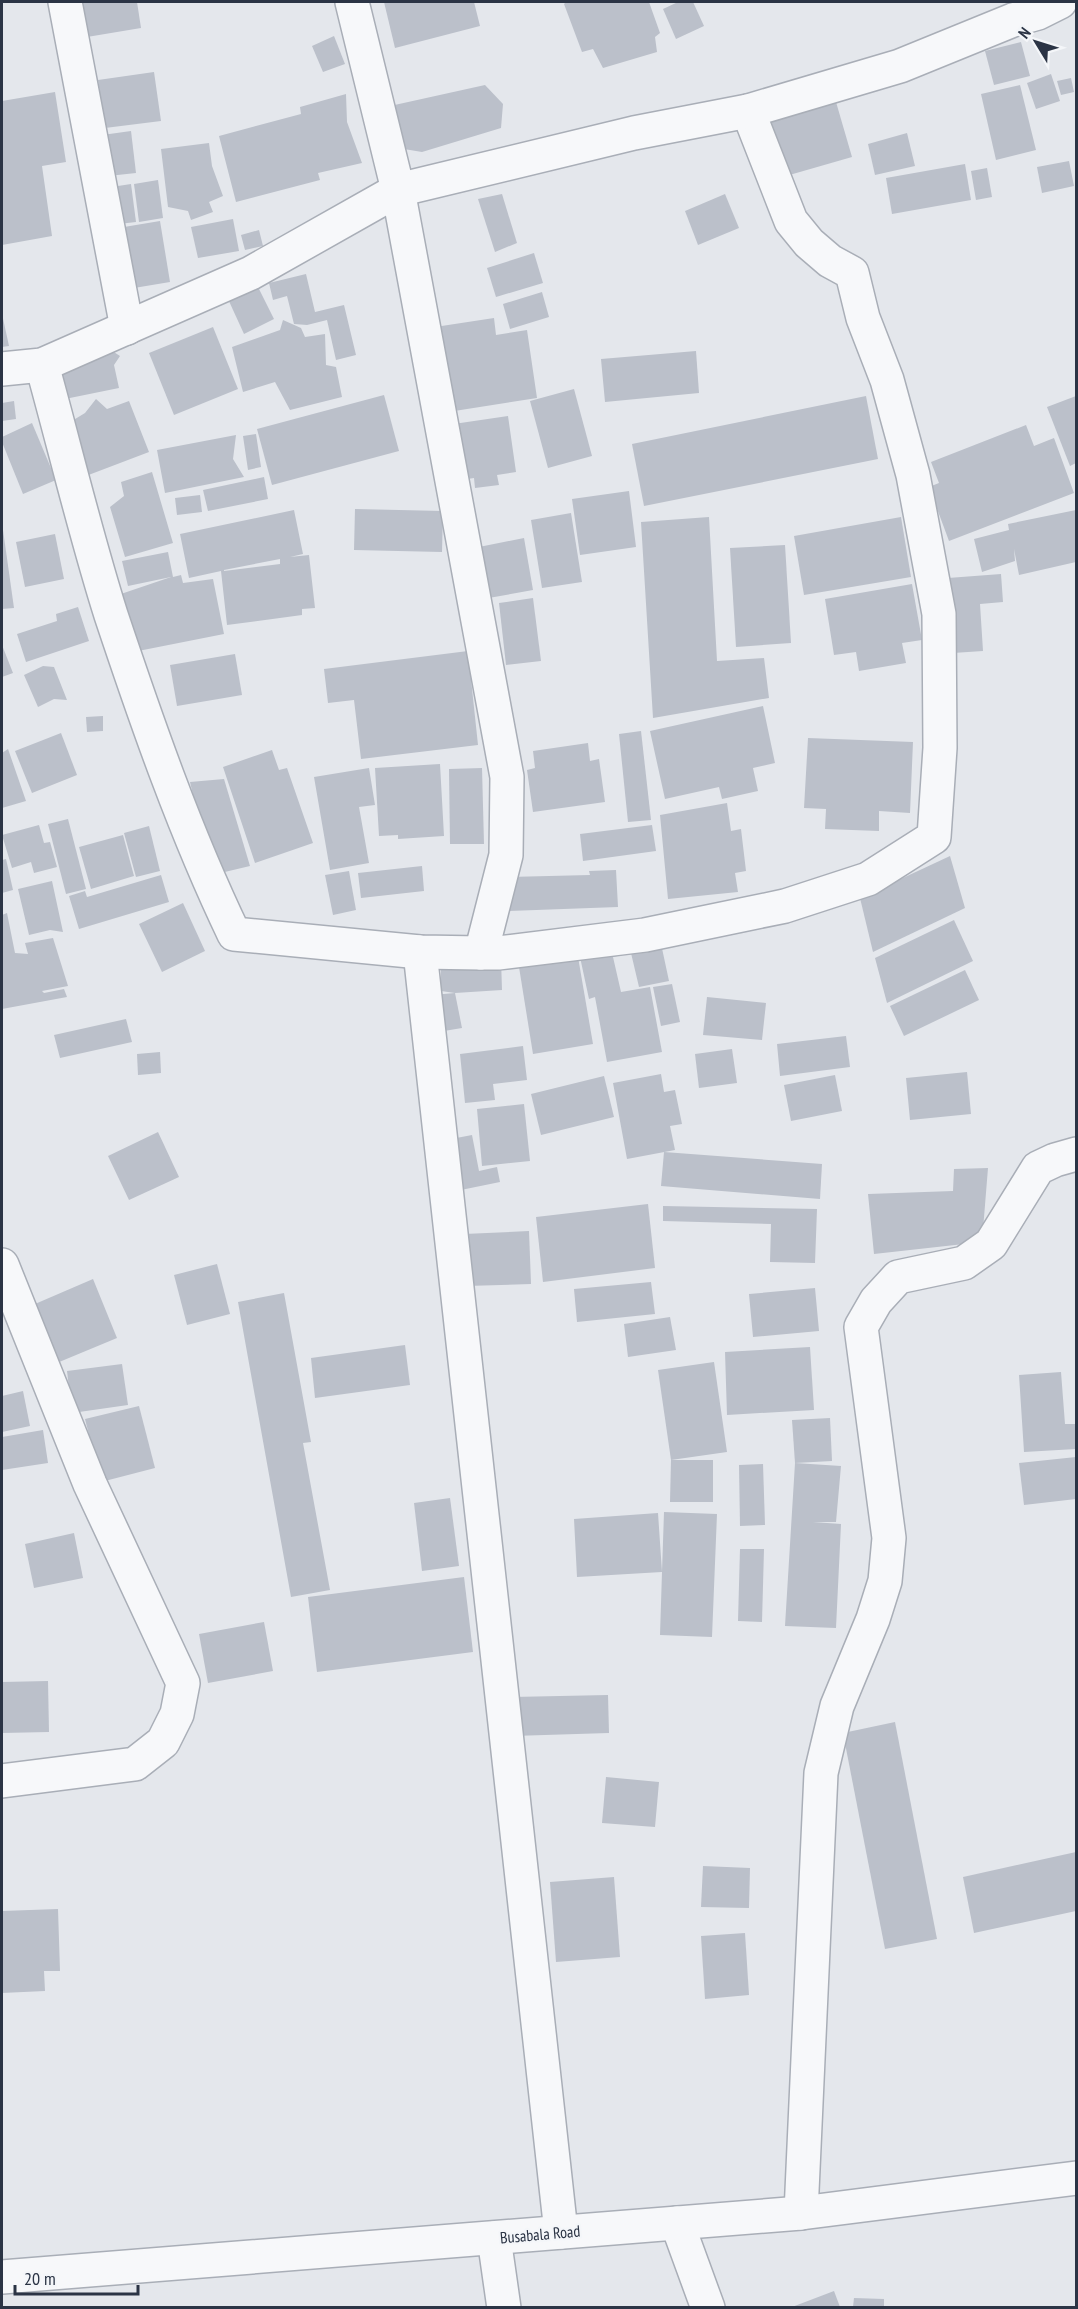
<svg xmlns="http://www.w3.org/2000/svg" width="1078" height="2309" viewBox="0 0 1078 2309" font-family="'PT Sans Narrow',sans-serif">
	<rect width="100%" height="100%" fill="#e4e7ec"/>
	<g fill="#bbc0ca" fill-rule="evenodd">
		<path d="M75,2h62l4,26 -60,10z"/>
		<path d="M384,2h90l6,24 -85,22z"/>
		<path d="M566,2h83l11,31 -5,4 2,15 -54,16 -10,-19 -11,3 -18,-48z"/>
		<path d="M678,2h15l11,24 -28,13 -13,-30z"/>
		<path d="M334,36l11,28 -22,8 -11,-26z"/>
		<path d="M1021,42l9,34 -36,9 -9,-34z"/>
		<path d="M154,72l7,49 -56,7 -7,-48z"/>
		<path d="M1051,74l9,27 -24,8 -9,-26z"/>
		<path d="M1071,78l3,14 -13,3 -4,-14z"/>
		<path d="M485,85l18,19 -2,24 -79,24 -24,-4 -8,-42z"/>
		<path d="M1020,85l16,65 -40,10 -15,-66z"/>
		<path d="M55,92l11,70 -24,4 10,70 -50,9v-144z"/>
		<path d="M346,94l1,28 15,41 -44,10 2,7 -84,22 -17,-66 82,-22 -1,-7z"/>
		<path d="M836,102l16,55 -73,21 -15,-55z"/>
		<path d="M131,131l5,42 -37,4 -4,-41z"/>
		<path d="M907,133l8,33 -40,9 -7,-31z"/>
		<path d="M209,143l3,23 11,30 -14,6 4,10 -22,8 -3,-9 -20,-4 -7,-58z"/>
		<path d="M1069,161l5,25 -32,7 -5,-26z"/>
		<path d="M965,164l6,36 -79,14 -6,-36z"/>
		<path d="M987,168l5,29 -16,3 -5,-29z"/>
		<path d="M158,180l5,38 -24,4 -5,-38z"/>
		<path d="M131,184l5,38 -26,3 -5,-37z"/>
		<path d="M502,194l15,49 -22,9 -17,-53z"/>
		<path d="M725,194l14,34 -41,17 -13,-34z"/>
		<path d="M233,219l6,32 -41,7 -7,-31z"/>
		<path d="M160,221l10,61 -48,8 -10,-61z"/>
		<path d="M259,230l4,16 -18,4 -4,-15z"/>
		<path d="M534,253l9,30 -47,14 -9,-29z"/>
		<path d="M306,274l9,38 29,-7 12,50 -20,5 -9,-40 -20,5 -13,-1 -7,-28 -14,4 -4,-17z"/>
		<path d="M257,285l17,34 -30,15 -16,-35z"/>
		<path d="M542,292l7,25 -39,12 -7,-25z"/>
		<path d="M2,314l7,32 -7,1z"/>
		<path d="M494,318l2,17 31,-5 10,68 -89,14 -13,-85z"/>
		<path d="M283,320l18,8 4,9 20,-3 1,31 10,2 6,30 -52,13 -15,-28 -32,10 -11,-45 48,-17z"/>
		<path d="M213,327l25,62 -64,26 -25,-62z"/>
		<path d="M106,347l14,9 -6,9 5,23 -59,12 -6,-27z"/>
		<path d="M696,351l3,42 -94,9 -4,-43z"/>
		<path d="M574,389l18,67 -44,12 -18,-67z"/>
		<path d="M384,395l15,56 -127,34 -15,-56z"/>
		<path d="M866,396l12,63 -234,47 -12,-62z"/>
		<path d="M1076,396v67l-6,3 -23,-59z"/>
		<path d="M96,399l11,10 22,-8 20,51 -71,27 -16,-52 23,-14z"/>
		<path d="M14,401l2,18 -14,2v-18z"/>
		<path d="M508,416l8,56 -19,3 2,10 -24,3 -1,-10 -26,4 -8,-56z"/>
		<path d="M32,423l24,57 -33,14 -21,-52v-5z"/>
		<path d="M1026,425l8,21 20,-8 20,55 -125,48 -20,-54 10,-4 -8,-21z"/>
		<path d="M256,434l5,33 -13,3 -5,-34z"/>
		<path d="M236,435l-3,24 11,18 -79,16 -8,-43z"/>
		<path d="M152,472l21,71 -48,14 -15,-50 14,-11 -3,-14z"/>
		<path d="M264,477l4,22 -60,12 -5,-21z"/>
		<path d="M629,491l7,56 -56,8 -8,-56z"/>
		<path d="M200,495l2,17 -25,3 -2,-17z"/>
		<path d="M355,509l88,2 -1,41 -88,-2z"/>
		<path d="M294,510l9,44 -13,3 19,-2 6,53 -13,1v6l-75,10 -6,-54 -32,7 -9,-44zM280,559v5l-56,7v-1z"/>
		<path d="M1076,510v52l-57,13 -5,-26 1,12 -33,11 -8,-33 35,-9 -1,-6z"/>
		<path d="M571,513l11,69 -40,6 -11,-68z"/>
		<path d="M709,517l8,144 47,-3 5,40 -116,20 -12,-196z"/>
		<path d="M901,517l10,60 -107,18 -10,-59z"/>
		<path d="M3,530l11,78 -12,1v-78z"/>
		<path d="M55,534l9,45 -39,8 -9,-45z"/>
		<path d="M524,538l9,52 -50,9 -9,-51z"/>
		<path d="M785,545l6,98 -55,4 -6,-99z"/>
		<path d="M168,552l5,25 8,-2 2,8 30,-4 11,55 -96,19 -16,-56 59,-20 -43,9 -6,-25z"/>
		<path d="M1001,574l2,28 -23,2 3,47 -30,2 -5,-75z"/>
		<path d="M912,584l10,56 -20,3 4,20 -47,8 -3,-19 -22,3 -9,-56z"/>
		<path d="M533,598l8,63 -35,4 -7,-62z"/>
		<path d="M78,607l11,34 -63,21 -9,-28 40,-13 -1,-7z"/>
		<path d="M2,645l11,28 -11,4z"/>
		<path d="M468,651l10,94 -117,14 -7,-59 -26,3 -4,-34z"/>
		<path d="M235,654l7,41 -65,11 -7,-41z"/>
		<path d="M43,666l11,1 13,33 -13,-1 -16,8 -14,-32z"/>
		<path d="M763,706l12,57 -22,5 5,23 -36,8 -3,-12 -54,12 -15,-68z"/>
		<path d="M103,716v15l-16,1 -1,-15z"/>
		<path d="M641,731l10,89 -23,2 -9,-88z"/>
		<path d="M61,733l16,42 -45,18 -17,-42z"/>
		<path d="M808,738l105,4 -3,71 -31,-2v20l-54,-2 1,-20 -22,-1z"/>
		<path d="M588,743l2,18 9,-2 6,43 -72,10 -6,-42 8,-2 -2,-17z"/>
		<path d="M8,749l18,52 -24,7v-55z"/>
		<path d="M272,750l7,20 8,-2 26,75 -58,20 -32,-96z"/>
		<path d="M440,764l4,72 -46,3v-4l-19,1 -4,-68z"/>
		<path d="M369,768l6,37 -16,2 10,56 -39,7 -16,-93z"/>
		<path d="M482,768l2,76h-34l-1,-75z"/>
		<path d="M224,779l26,87 -38,9 -22,-93z"/>
		<path d="M727,803l4,28 10,-2 5,42 -11,2 3,19 -70,7 -8,-84z"/>
		<path d="M68,819l18,70 -20,5 -18,-70z"/>
		<path d="M39,825l5,18 6,-1 7,25 -23,6 -3,-11 -19,6 -10,-33z"/>
		<path d="M652,825l4,26 -73,10 -3,-27z"/>
		<path d="M149,826l11,45 -24,6 -12,-44z"/>
		<path d="M123,835l11,41 -43,13 -12,-42z"/>
		<path d="M950,856l15,52 -92,44 -13,-54z"/>
		<path d="M6,859l7,31 -11,3v-33z"/>
		<path d="M422,866l2,25 -63,7 -3,-25z"/>
		<path d="M616,870l2,37 -109,4 -1,-34 82,-2 -1,-4z"/>
		<path d="M349,871l7,39 -23,5 -8,-40z"/>
		<path d="M161,875l8,27 -90,27 -10,-33 16,-5 2,6z"/>
		<path d="M52,881l11,51 -13,-2 -21,5 -11,-46z"/>
		<path d="M183,903l22,48 -43,21 -23,-48z"/>
		<path d="M7,913l8,40 13,1 -3,-11 28,-5 15,48 -26,5 2,2 20,-4 3,8 -65,12v-94z"/>
		<path d="M954,920l19,41 -86,42 -12,-45z"/>
		<path d="M660,939l9,42 -30,6 -8,-34 -18,4 8,35 29,-5 12,65 -55,10 -12,-65 -6,2 -9,-42z"/>
		<path d="M578,957l15,87 -60,10 -14,-87z"/>
		<path d="M501,959l1,31 -47,3 -14,-2v-31z"/>
		<path d="M965,970l14,30 -75,36 -14,-30z"/>
		<path d="M672,984l8,38 -19,4 -8,-39z"/>
		<path d="M455,993l7,35 -24,4 -6,-37z"/>
		<path d="M707,997l59,6 -4,37 -59,-5z"/>
		<path d="M126,1019l6,23 -72,16 -6,-23z"/>
		<path d="M846,1036l4,31 -70,9 -3,-32z"/>
		<path d="M523,1046l4,34 -34,4 2,16 -30,3 -5,-49z"/>
		<path d="M732,1049l5,34 -38,5 -4,-34z"/>
		<path d="M160,1052l1,21 -23,2 -1,-21z"/>
		<path d="M967,1072l4,42 -61,6 -4,-42z"/>
		<path d="M661,1074l3,18 11,-2 7,34 -12,2 5,24 -48,9 -14,-76z"/>
		<path d="M835,1075l7,36 -51,10 -7,-36z"/>
		<path d="M604,1076l10,41 -73,18 -10,-41z"/>
		<path d="M524,1104l6,57 -48,5 -5,-57z"/>
		<path d="M158,1132l21,45 -50,23 -21,-44z"/>
		<path d="M472,1135l7,36 18,-4 3,15 -44,9 -10,-51z"/>
		<path d="M664,1152l158,12 -2,35 -159,-13z"/>
		<path d="M988,1168l-6,74 -108,12 -6,-60 85,-3 1,-22z"/>
		<path d="M648,1204l7,64 -112,14 -7,-65z"/>
		<path d="M663,1206l154,3 -2,54 -45,-1 1,-38 -108,-3z"/>
		<path d="M529,1231l2,53 -65,2 -2,-52z"/>
		<path d="M217,1264l13,50 -43,11 -13,-50z"/>
		<path d="M93,1279l24,59 -65,27 -24,-58z"/>
		<path d="M651,1282l4,32 -78,8 -3,-33z"/>
		<path d="M815,1288l4,43 -66,6 -4,-43z"/>
		<path d="M284,1293l27,149 -8,1 27,147 -39,7 -53,-295z"/>
		<path d="M670,1317l6,33 -48,7 -4,-33z"/>
		<path d="M405,1345l5,40 -95,13 -4,-40z"/>
		<path d="M810,1347l4,63 -87,5 -2,-63z"/>
		<path d="M714,1362l13,90 -56,8 -13,-90z"/>
		<path d="M122,1364l6,41 -56,8 -5,-42z"/>
		<path d="M1061,1372l4,52h11v25l-52,3 -5,-77z"/>
		<path d="M23,1391l7,35 -28,6v-36z"/>
		<path d="M139,1406l16,62 -54,14 -16,-63z"/>
		<path d="M830,1418l2,43 -37,2 -3,-43z"/>
		<path d="M43,1430l5,33 -46,7v-33z"/>
		<path d="M1076,1457v42l-52,6 -5,-42z"/>
		<path d="M671,1460h42v42h-43z"/>
		<path d="M795,1463l46,3 -5,56h-23l28,2 -5,104 -51,-2z"/>
		<path d="M763,1464l2,61 -25,1 -1,-61z"/>
		<path d="M450,1498l9,68 -37,5 -8,-68z"/>
		<path d="M664,1512l53,2 -5,123 -52,-2 2,-63 -85,5 -3,-58 84,-6 4,59z"/>
		<path d="M74,1533l9,45 -49,10 -9,-44z"/>
		<path d="M740,1549h24l-2,73 -24,-1z"/>
		<path d="M464,1577l9,75 -156,20 -9,-75z"/>
		<path d="M264,1622l9,49 -65,12 -9,-49z"/>
		<path d="M48,1681l1,51 -47,1v-51z"/>
		<path d="M608,1695l1,38 -96,3 -1,-39z"/>
		<path d="M895,1722l42,217 -52,10 -42,-216z"/>
		<path d="M606,1777l53,5 -4,45 -53,-4z"/>
		<path d="M1076,1852v59l-102,22 -11,-56z"/>
		<path d="M703,1866l47,2 -1,40 -48,-1z"/>
		<path d="M614,1877l6,80 -64,5 -6,-80z"/>
		<path d="M58,1909l2,62h-16l1,20 -43,2v-82z"/>
		<path d="M745,1933l4,62 -44,4 -4,-63z"/>
		<path d="M834,2291l6,16h-48z"/>
		<path d="M854,2298l30,1v8h-31z"/>
	</g>
	<g fill="none" stroke-linecap="round" stroke-linejoin="round">
		<g stroke="#a9aeb7" stroke-width="36">
			<g id="minor">
				<path d="M65,2l62,326"/>
				<path d="M352,2l46,188 109,587 -1,78 -25,98"/>
				<path d="M42,365c23,83 43,168 69,250 36,108 74,217 123,319l186,18 61,1h17l147,-18 140,-29 83,-27 66,-42 6,-89 -1,-134 -26,-139 -26,-95 -24,-62 -11,-45 -22,-12 -21,-18 -18,-22 -43,-110"/>
				<path d="M2,369l40,-4 209,-92 147,-83 236,-57 114,-22 152,-45 113,-46 25,-7 22,-11"/>
				<path d="M420,952l141,1280"/>
				<path d="M2,1265l88,219 93,199 -6,31 -14,28 -28,22 -133,17"/>
				<path d="M801,2213l20,-440 16,-67 36,-87 12,-38 4,-43 -28,-211 15,-26 22,-24 66,-14 27,-19 47,-76 17,-8 21,-6"/>
				<path d="M677,2223l31,85"/>
				<path d="M494,2238l10,70"/>
				<path d="M2,2277l799,-64 275,-35"/>
			</g>
		</g>
		<use href="#minor" stroke="#f7f8fa" stroke-width="33"/>
	</g>
	<g text-anchor="middle" stroke-width="4.5" stroke-linejoin="round" paint-order="stroke">
		<g font-size="16" fill="#2b3445" stroke="#f4f6f9">
			<text transform="translate(540 2234) rotate(-5)" y="6">Busabala Road</text>
		</g>
	</g>
	<rect width="1078" height="2309" fill="none" stroke="#2b3445" stroke-width="6"/>
	<g transform="translate(1036 42) rotate(308)" stroke="#f4f6f9" stroke-width="4.5" paint-order="stroke">
	<path d="M0-4.5L10 22L0 15L-10 22Z" fill="#2b3445"/>
	<text y="-9" font-size="16" font-weight="bold" text-anchor="middle" fill="#2b3445">N</text>
	</g>
	<path d="M15 2285v9h123v-9" fill="none" stroke="#2b3445" stroke-width="3"/>
	<text x="24" y="2285" font-size="18" fill="#2b3445" stroke="#f4f6f9" stroke-width="4.5" paint-order="stroke">20 m</text>
</svg>
